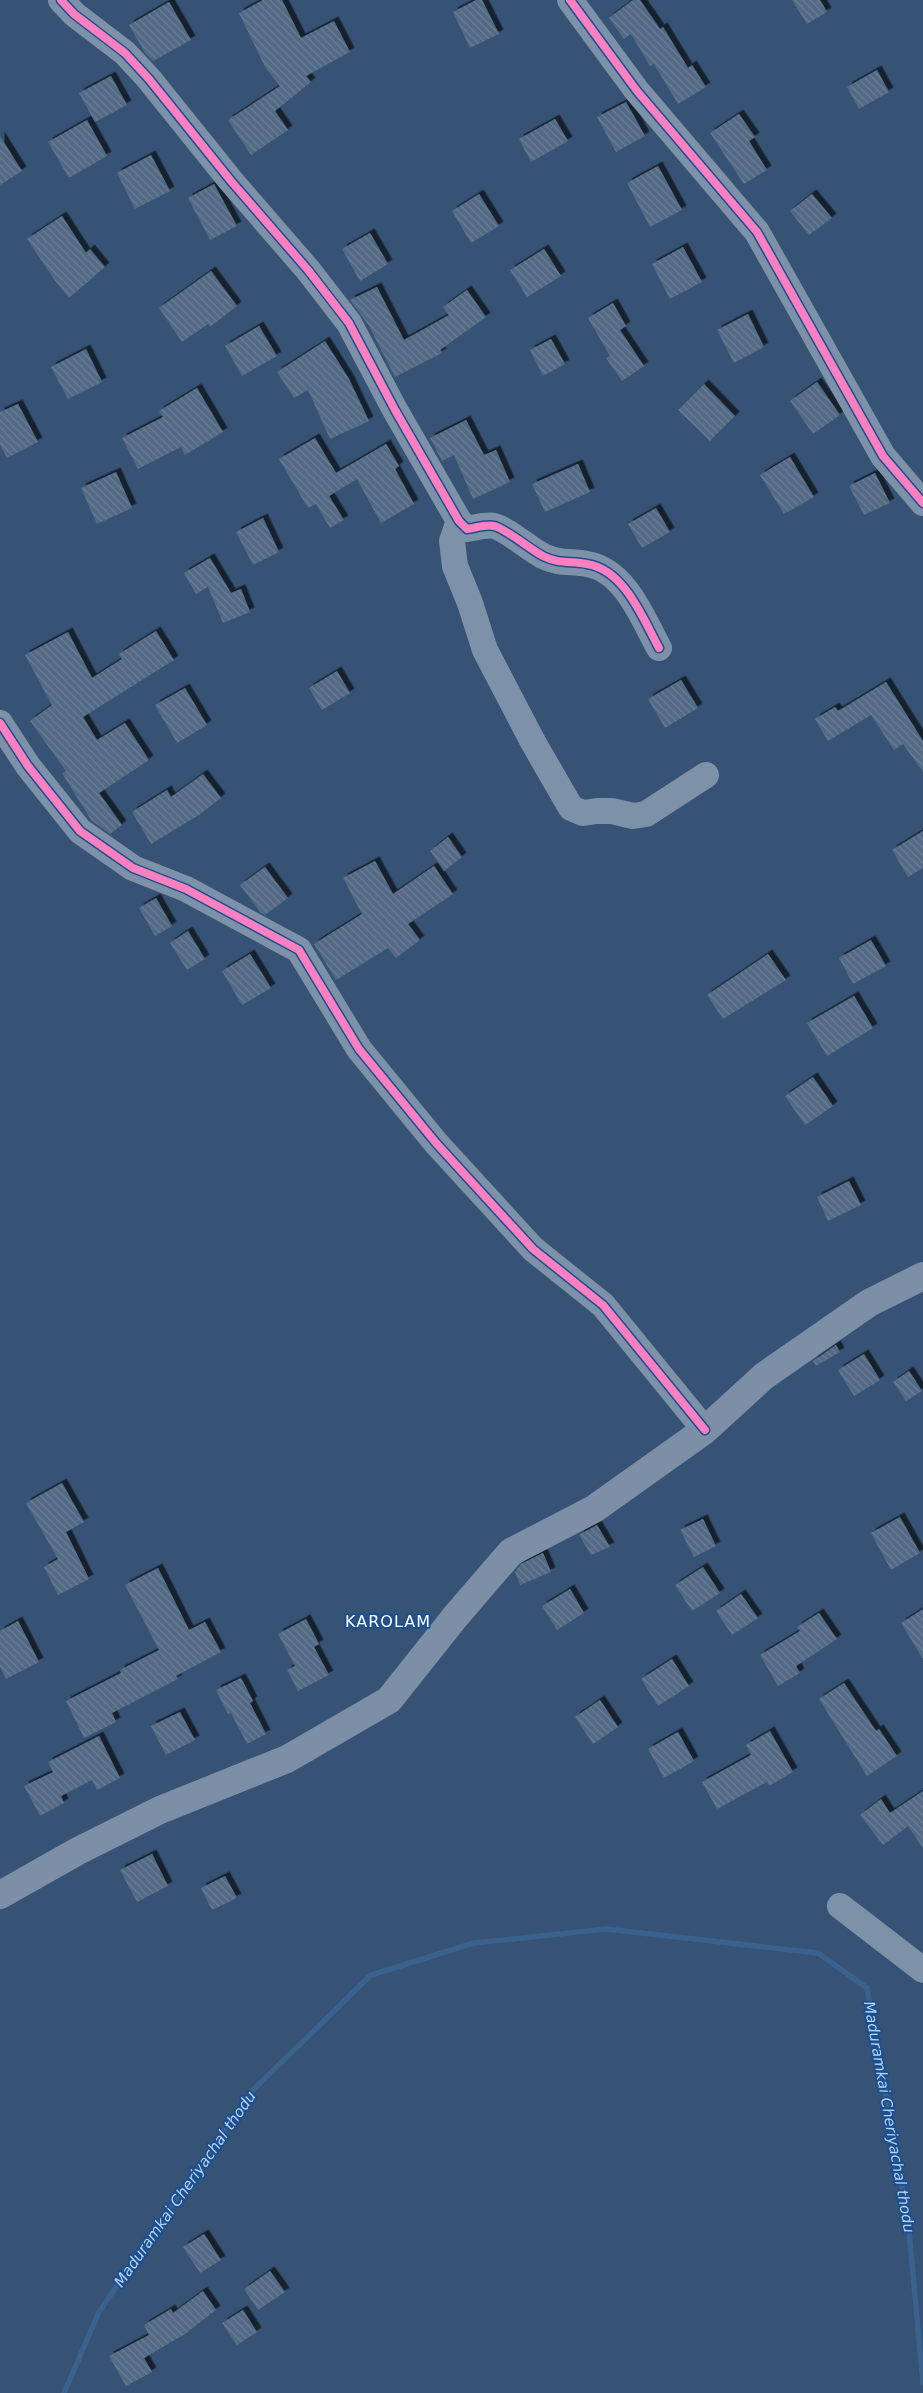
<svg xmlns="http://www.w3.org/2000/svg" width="923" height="2393" viewBox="0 0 923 2393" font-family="'DejaVu Sans',sans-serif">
	<defs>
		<pattern id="building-back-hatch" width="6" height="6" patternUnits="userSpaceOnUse" patternTransform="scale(1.25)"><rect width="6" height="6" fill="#526984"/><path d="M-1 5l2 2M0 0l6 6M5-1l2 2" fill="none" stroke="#6c8096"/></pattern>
		<filter id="shadow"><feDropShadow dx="4.5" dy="-4.5" stdDeviation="0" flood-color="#0009"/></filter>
	</defs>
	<rect width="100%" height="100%" fill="#365274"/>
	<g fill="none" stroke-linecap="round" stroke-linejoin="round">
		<path stroke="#3b618d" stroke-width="5.5" d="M64,2393l35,-81 151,-219 121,-118 103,-32 132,-14 212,24 49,35 41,232 15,163"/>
	</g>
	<g fill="url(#building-back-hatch)" filter="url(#shadow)">
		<path d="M263,0h19l19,38 33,-17 16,31 -44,24 5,6 -36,29 13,19 -37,25 -23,-35 52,-34 -15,-19 -26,-54z"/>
		<path d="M476,0h6l17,34 -29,14 -17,-36z"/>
		<path d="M633,0h7l20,29 3,-2 25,41 4,-3 14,22 -28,17 -24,-40 -4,2 -19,-32 -7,5 -15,-21z"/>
		<path d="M792,0h28l7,12 -20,12z"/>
		<path d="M169,2l22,38 -38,21 -8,-8 -16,-28z"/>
		<path d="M877,70l12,22 -30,17 -12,-22z"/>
		<path d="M111,76l16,29 -32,17 -16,-29z"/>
		<path d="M626,102l19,34 -29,16 -19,-35z"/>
		<path d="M739,114l16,23 -6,4 18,29 -23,14 -34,-51z"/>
		<path d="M555,119l13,22 -37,21 -12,-23z"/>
		<path d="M87,120l20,36 -38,22 -21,-36z"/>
		<path d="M0,136l22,35 -22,14z"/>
		<path d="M151,155l19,36 -35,18 -18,-36z"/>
		<path d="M658,166l24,44 -32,17 -23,-44z"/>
		<path d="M214,184l23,42 -27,14 -22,-42z"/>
		<path d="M479,194l20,32 -28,17 -19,-32z"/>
		<path d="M812,194l20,24 -23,17 -19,-24z"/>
		<path d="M62,216l24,37 4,-4 15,18 -36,31 -13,-16 -29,-43z"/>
		<path d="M370,233l18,31 -28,17 -18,-32z"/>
		<path d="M683,247l19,35 -32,17 -18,-35z"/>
		<path d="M544,249l17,27 -34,21 -17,-27z"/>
		<path d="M211,271l26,35 -27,21 -2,-3 -26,18 -23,-34z"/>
		<path d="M377,287l27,53 45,-25 -6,-8 24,-17 19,27 -46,33 2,3 -47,24 -26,-51 -19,-26z"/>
		<path d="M613,303l13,23 -6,4 24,36 -22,15 -16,-23 4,-2 -22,-38z"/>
		<path d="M748,314l16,33 -30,16 -17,-33z"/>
		<path d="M259,326l18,30 -35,20 -17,-30z"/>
		<path d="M551,339l14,25 -22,12 -13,-26z"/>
		<path d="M325,341l24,38 20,42 -39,18 -22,-49 -14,8 -17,-26z"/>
		<path d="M86,349l16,33 -34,17 -17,-32z"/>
		<path d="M817,382l23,33 -27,19 -23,-33z"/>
		<path d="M704,384l31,32 -25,25 -32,-31z"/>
		<path d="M197,388l26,44 -38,23 -4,-8 -43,22 -16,-31 41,-21 -4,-6z"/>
		<path d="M18,404l20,38 -31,16 -7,-13v-33z"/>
		<path d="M466,420l18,35 12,-5 14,32 -37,17 -19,-44 -12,6 -12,-23z"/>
		<path d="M315,438l21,35 50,-29 13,22 -4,3 19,35 -33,19 -24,-44 -28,17 15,24 -14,8 -14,-24 -8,4 -29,-49z"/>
		<path d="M790,457l24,40 -30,17 -24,-39z"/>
		<path d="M578,464l12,28 -45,20 -13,-28z"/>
		<path d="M116,472l16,36 -35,16 -16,-36z"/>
		<path d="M875,473l15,30 -26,12 -15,-29z"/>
		<path d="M656,508l14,24 -28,16 -14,-24z"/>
		<path d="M263,518l16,34 -26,13 -17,-33z"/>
		<path d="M210,558l21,35 10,-4 9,23 -27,11 -15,-36 -12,7 -12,-21z"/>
		<path d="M156,631l18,29 -91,57 14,23 28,-17 24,37 -50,33 23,32 -12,9 -19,-14 -29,-47 4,-2 -36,-50 22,-16 -27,-50 43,-23 24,46 30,-19 -3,-5z"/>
		<path d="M337,671l13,22 -28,17 -13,-22z"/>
		<path d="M681,680l17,28 -33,20 -17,-29z"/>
		<path d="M886,682l37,59v31l-20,-28 -9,6 -23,-35 -43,26 -13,-22 20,-12 3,4z"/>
		<path d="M185,688l22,37 -30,18 -22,-38z"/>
		<path d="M203,774l18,24 -22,17 -48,29 -19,-32 35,-22 4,7z"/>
		<path d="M923,831v37l-15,9 -16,-27z"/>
		<path d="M448,837l14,20 -18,14 -14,-20z"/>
		<path d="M375,861l18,33 41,-28 19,28 -45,30 12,16 -24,18 -8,-10 -52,32 -22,-36 48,-30 -19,-36z"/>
		<path d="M265,867l23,31 -23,17 -5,-3 -20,-27z"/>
		<path d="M156,898l16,28 -17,10 -16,-28z"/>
		<path d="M188,931l17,28 -18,11 -17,-27z"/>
		<path d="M871,940l15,26 -33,18 -14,-26z"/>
		<path d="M250,954l21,34 -29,17 -20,-34z"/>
		<path d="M768,954l18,26 -63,39 -16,-24z"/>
		<path d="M854,996l19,32 -46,28 -20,-33z"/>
		<path d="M813,1077l20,29 -28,19 -20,-29z"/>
		<path d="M849,1181l12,24 -33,16 -11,-24z"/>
		<path d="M836,1345l4,7 -24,14 -3,-5z"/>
		<path d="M864,1354l16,26 -26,16 -16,-26z"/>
		<path d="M909,1371l13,20 -16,10 -13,-19z"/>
		<path d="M62,1483l22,39 -18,10 23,47 -31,16 -14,-28 14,-8 -32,-56z"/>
		<path d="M900,1517l20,36 -29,17 -20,-37z"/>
		<path d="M703,1519l13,27 -22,11 -14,-27z"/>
		<path d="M597,1525l13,22 -19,8 -12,-20z"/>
		<path d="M543,1553l8,19 -31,13 -5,-13 6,-8z"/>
		<path d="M703,1567l17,26 -28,18 -17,-26z"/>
		<path d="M158,1568l31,62 16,-8 16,30 -45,24 2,3 -66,34 4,9 -32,16 -18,-37 55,-28 -1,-3 39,-20 -34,-65z"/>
		<path d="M570,1589l14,24 -27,17 -15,-24z"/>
		<path d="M741,1594l17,24 -26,17 -16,-24z"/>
		<path d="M923,1609v50l-22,-36z"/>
		<path d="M819,1613l18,26 -41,27 4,7 -22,13 -18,-31 40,-24 -3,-4z"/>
		<path d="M306,1619l13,25 -5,3 15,28 -31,16 -11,-21 8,-4 -17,-32z"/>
		<path d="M18,1621l21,41 -33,17 -6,-12v-36z"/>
		<path d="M672,1659l17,27 -31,20 -17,-27z"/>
		<path d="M241,1678l12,23 -3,2 16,31 -19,10 -16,-31 -3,1 -12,-24z"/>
		<path d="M844,1683l32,48 3,-2 18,27 -30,20 -48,-77z"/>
		<path d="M600,1700l18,27 -25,17 -18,-27z"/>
		<path d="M180,1712l15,28 -29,15 -15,-29z"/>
		<path d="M770,1731l23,41 -24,14 -2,-4 -50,27 -15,-27 49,-27 -5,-10z"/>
		<path d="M678,1732l16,29 -30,17 -16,-29z"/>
		<path d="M99,1736l21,42 -23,12 -5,-10 -31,16 3,7 -24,13 -16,-30 29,-14 -5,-10z"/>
		<path d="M923,1791v57l-15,-22 -25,19 -23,-30 21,-16 9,14z"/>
		<path d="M152,1854l16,32 -31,16 -17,-32z"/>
		<path d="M225,1876l12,22 -25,12 -11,-22z"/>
		<path d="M204,2234l17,26 -21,13 -17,-26z"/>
		<path d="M270,2271l15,21 -27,18 -14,-21z"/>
		<path d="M203,2291l13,19 -31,24 -41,24 8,14 -26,14 -17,-30 40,-21 -5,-10 27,-16 2,4z"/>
		<path d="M243,2310l14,22 -20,13 -15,-22z"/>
	</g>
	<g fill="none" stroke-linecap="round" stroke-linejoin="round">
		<g stroke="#7d92a8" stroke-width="26">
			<path d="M61,0l13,14 51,39 24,26 82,102 77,89 41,53 46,87 64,111 8,8c8,-1 19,-5 27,-3 11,2 37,24 49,30 15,8 28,5 44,8 38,6 56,55 72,84"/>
			<path d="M570,0l67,91 120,141 126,224 40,47"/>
			<path d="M459,521l-7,20 3,25 15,37 15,47 48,92 38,66 12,5 14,-2h15l21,5 13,-2 60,-39"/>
			<path d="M0,723l28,43 52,65 53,37 53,21 113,61 60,99 77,94 97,106 70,56 102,125"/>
			<path d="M840,1906l83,64"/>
		</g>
		<path stroke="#7d8ea7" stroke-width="28" d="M0,1895l78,-44 82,-41 127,-51 102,-59 66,-83 56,-65 83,-43 111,-79 59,-54 105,-73 54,-27"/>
		<g stroke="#1b4f8f" stroke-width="11">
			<g id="cycleway">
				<path d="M61,0l13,14 51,39 24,26 82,102 77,89 41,53 46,87 64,111 8,8c8,-1 19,-5 27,-3 11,2 37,24 49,30 15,8 28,5 44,8 38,6 56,55 72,84"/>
				<path d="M570,0l67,91 120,141 126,224 40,47"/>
				<path d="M0,723l28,43 52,65 53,37 53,21 113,61 60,99 77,94 97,106 70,56 102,125"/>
			</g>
		</g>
		<use href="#cycleway" stroke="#ff80c0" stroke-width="8"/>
	</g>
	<g text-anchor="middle" stroke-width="4" stroke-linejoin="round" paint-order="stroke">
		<g font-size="15" font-style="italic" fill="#b5d3f5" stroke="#1b4f8f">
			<text transform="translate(889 2117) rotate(80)" y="5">Maduramkai Cheriyachal thodu</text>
			<text transform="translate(185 2189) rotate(-55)" y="5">Maduramkai Cheriyachal thodu</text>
		</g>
		<g font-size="16" letter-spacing="1" fill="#fff" stroke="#1b4f8f">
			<text x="388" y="1627">KAROLAM</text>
		</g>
	</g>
</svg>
